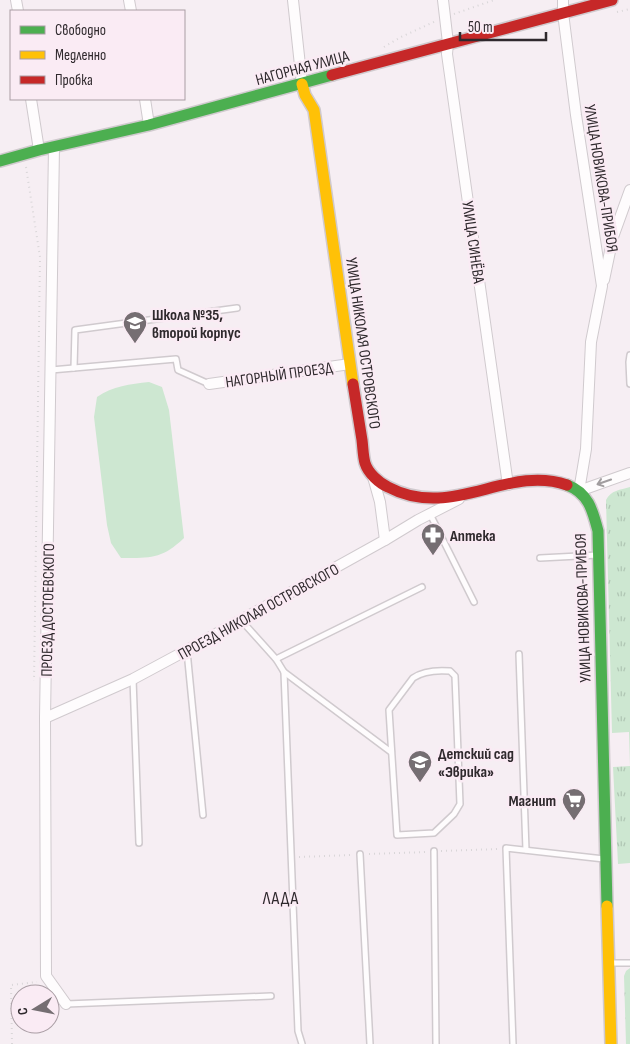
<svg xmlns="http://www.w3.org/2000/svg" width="630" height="1044" viewBox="0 0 630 1044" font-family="'Sofia Sans Condensed',sans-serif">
	<defs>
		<pattern id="grass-tufts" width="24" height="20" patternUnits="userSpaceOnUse" patternTransform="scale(1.25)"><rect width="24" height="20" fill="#cde7d1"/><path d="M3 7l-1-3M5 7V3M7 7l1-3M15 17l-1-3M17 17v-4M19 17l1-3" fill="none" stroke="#b0c6b4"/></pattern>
	</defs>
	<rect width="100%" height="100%" fill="#f6eef3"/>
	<g fill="url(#grass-tufts)">
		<path d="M630,487v376l-12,1 -5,-97 17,-1 -1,-34 -17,1 -6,-233c5,-10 14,-10 24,-13z"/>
		<path d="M630,968v76h-4l-2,-68 2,-5z"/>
	</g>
	<path fill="#cde7d1" d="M149,382l13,5 7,23 15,128c-22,21 -33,20 -63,20l-10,-15 -4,-18 -13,-108 3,-20c16,-11 33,-13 52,-15z"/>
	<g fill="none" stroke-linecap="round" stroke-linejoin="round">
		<g stroke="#d0cace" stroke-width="8">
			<g id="lane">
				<path d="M630,355l-1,7 1,22"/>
				<path d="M74,368l1,-38 162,-22"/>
				<path d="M51,370l125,-11 2,11 31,14"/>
				<path d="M430,514l44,88"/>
				<path d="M540,558l58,-3"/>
				<path d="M241,620l35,39 8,13 14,359 4,13"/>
				<path d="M187,651l16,164"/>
				<path d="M519,654l7,196"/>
				<path d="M276,659l146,-72"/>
				<path d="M450,671l5,5 5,128 -6,10 -20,19 -37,2 -8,-125 24,-32c10,-7 24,-8 37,-7z"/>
				<path d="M284,672l107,80"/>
				<path d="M133,679l6,164"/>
				<path d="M434,851l2,193"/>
				<path d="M360,854l10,190"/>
				<path d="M611,963h19"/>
				<path d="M66,1004l205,-8"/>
				<path d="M513,1044l-7,-196 98,11"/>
			</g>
		</g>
		<g stroke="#d0cace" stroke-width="12">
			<g id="street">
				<path d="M16,0l2,11"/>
				<path d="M129,0l2,11"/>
				<path d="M293,0l9,84"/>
				<path d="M443,0l5,43 -1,11 61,431"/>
				<path d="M563,0v13l13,102 26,171 -11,56 -5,107 -7,42 51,-18"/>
				<path d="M31,99l8,51"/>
				<path d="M145,99l4,26"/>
				<path d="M54,147l-9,571 1,258 20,28"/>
				<path d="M604,280l9,-43 17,-47"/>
				<path d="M209,384l141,-20"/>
				<path d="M373,477l7,25 5,38"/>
				<path d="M45,718l88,-39 54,-29 198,-110 33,-20 41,-21"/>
			</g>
		</g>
		<g stroke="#d0cace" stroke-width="14">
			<g id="fast">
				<path d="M0,161l39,-11 110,-25 183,-50"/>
				<path d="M567,485c22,8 26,27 31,46l9,375"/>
			</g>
		</g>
		<g stroke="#d0cace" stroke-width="14">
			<g id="slow">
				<path d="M302,84l3,11 9,15 39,274"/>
				<path d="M607,906l4,138"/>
			</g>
		</g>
		<g stroke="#d0cace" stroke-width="14">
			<g id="jam">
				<path d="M332,75l280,-75"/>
				<path d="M353,384c3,18 6,37 9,56 1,8 1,16 3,23 3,10 14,20 23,24 64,34 119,-23 179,-2"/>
			</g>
		</g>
		<g stroke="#d9d6d8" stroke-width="2" stroke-dasharray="1 4" stroke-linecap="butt">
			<path d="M617,12l13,-3"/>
			<path d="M454,14l40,-14"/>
			<path d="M384,47l17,-10 35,-16"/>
			<path d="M26,167l14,90 -6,424"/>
			<path d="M441,851l58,-2"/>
			<path d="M369,854l57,-2"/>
			<path d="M299,857l52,-2"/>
			<path d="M12,1044l-1,-59 26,-3"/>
		</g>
		<use href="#lane" stroke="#fefcfd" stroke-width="5"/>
		<use href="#street" stroke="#fefcfd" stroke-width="10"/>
		<use href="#fast" stroke="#4caf50" stroke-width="11"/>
		<use href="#slow" stroke="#ffc107" stroke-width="11"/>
		<use href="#jam" stroke="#c62828" stroke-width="11"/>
	</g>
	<defs><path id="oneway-shaft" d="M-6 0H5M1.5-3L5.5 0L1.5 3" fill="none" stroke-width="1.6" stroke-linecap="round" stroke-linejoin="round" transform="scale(1.25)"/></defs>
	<use stroke="#a19d9f" href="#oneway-shaft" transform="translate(604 482) rotate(161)"/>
	<defs>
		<g id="school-pin" transform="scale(1.25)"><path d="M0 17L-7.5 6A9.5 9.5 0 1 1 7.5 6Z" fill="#756e72" stroke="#faebf4"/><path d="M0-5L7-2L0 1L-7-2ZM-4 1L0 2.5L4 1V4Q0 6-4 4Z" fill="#fff"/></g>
		<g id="pharmacy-pin" transform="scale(1.25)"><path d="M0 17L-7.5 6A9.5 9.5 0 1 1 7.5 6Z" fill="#756e72" stroke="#faebf4"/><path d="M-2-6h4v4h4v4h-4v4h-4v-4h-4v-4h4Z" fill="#fff"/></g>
		<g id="supermarket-pin" transform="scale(1.25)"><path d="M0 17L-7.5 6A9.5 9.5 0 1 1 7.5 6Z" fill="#756e72" stroke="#faebf4"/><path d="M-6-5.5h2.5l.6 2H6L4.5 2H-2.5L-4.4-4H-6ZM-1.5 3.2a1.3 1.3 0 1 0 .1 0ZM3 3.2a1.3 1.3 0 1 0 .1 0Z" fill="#fff"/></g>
	</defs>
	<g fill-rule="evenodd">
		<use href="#school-pin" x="135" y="323"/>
		<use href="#pharmacy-pin" x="433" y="535"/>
		<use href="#school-pin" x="420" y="762"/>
		<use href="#supermarket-pin" x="574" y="800"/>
	</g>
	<g text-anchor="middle" stroke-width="5" stroke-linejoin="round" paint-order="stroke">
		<g font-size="16" fill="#2f292d" stroke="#faebf4">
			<text transform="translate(302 67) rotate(-15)" y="6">НАГОРНАЯ УЛИЦА</text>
			<text transform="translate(602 178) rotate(81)" y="6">УЛИЦА НОВИКОВА-ПРИБОЯ</text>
			<text transform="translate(474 242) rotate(82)" y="6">УЛИЦА СИНЁВА</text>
			<text transform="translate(364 343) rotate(82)" y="6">УЛИЦА НИКОЛАЯ ОСТРОВСКОГО</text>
			<text transform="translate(279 374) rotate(-8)" y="6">НАГОРНЫЙ ПРОЕЗД</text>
			<text transform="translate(582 608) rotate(-92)" y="6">УЛИЦА НОВИКОВА-ПРИБОЯ</text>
			<text transform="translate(47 610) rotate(-89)" y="6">ПРОЕЗД ДОСТОЕВСКОГО</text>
			<text transform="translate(258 611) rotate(-29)" y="6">ПРОЕЗД НИКОЛАЯ ОСТРОВСКОГО</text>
		</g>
		<g font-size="16" font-weight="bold" fill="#2f292d" stroke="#faebf4" text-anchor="start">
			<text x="152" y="320">Школа №35,<tspan x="152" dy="18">второй корпус</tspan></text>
			<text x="450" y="541">Аптека</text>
			<text x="438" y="759">Детский сад<tspan x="438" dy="18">«Эврика»</tspan></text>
			<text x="556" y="806" text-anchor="end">Магнит</text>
		</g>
		<g font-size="18" letter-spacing="1" fill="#2f292d" stroke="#faebf4">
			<text x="281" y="904">ЛАДА</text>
		</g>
	</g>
	<rect x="10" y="10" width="175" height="90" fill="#faebf4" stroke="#a99da4"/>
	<rect x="20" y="26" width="25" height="8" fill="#4caf50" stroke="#a99da4"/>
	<text x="55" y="35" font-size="15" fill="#2f292d">Свободно</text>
	<rect x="20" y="51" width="25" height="8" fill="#ffc107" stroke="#a99da4"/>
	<text x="55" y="60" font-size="15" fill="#2f292d">Медленно</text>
	<rect x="20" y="76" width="25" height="8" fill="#c62828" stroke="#a99da4"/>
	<text x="55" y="85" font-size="15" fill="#2f292d">Пробка</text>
	<g transform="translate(35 1009) rotate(260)"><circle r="24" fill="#faebf4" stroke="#a99da4"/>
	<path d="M0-4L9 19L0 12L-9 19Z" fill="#756e72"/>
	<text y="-8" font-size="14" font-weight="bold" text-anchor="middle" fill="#2f292d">С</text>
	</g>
	<path d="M460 32v8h86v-8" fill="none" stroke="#2f292d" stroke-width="2.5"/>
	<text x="468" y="32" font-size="15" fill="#2f292d" stroke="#faebf4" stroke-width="4" paint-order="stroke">50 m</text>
</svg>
